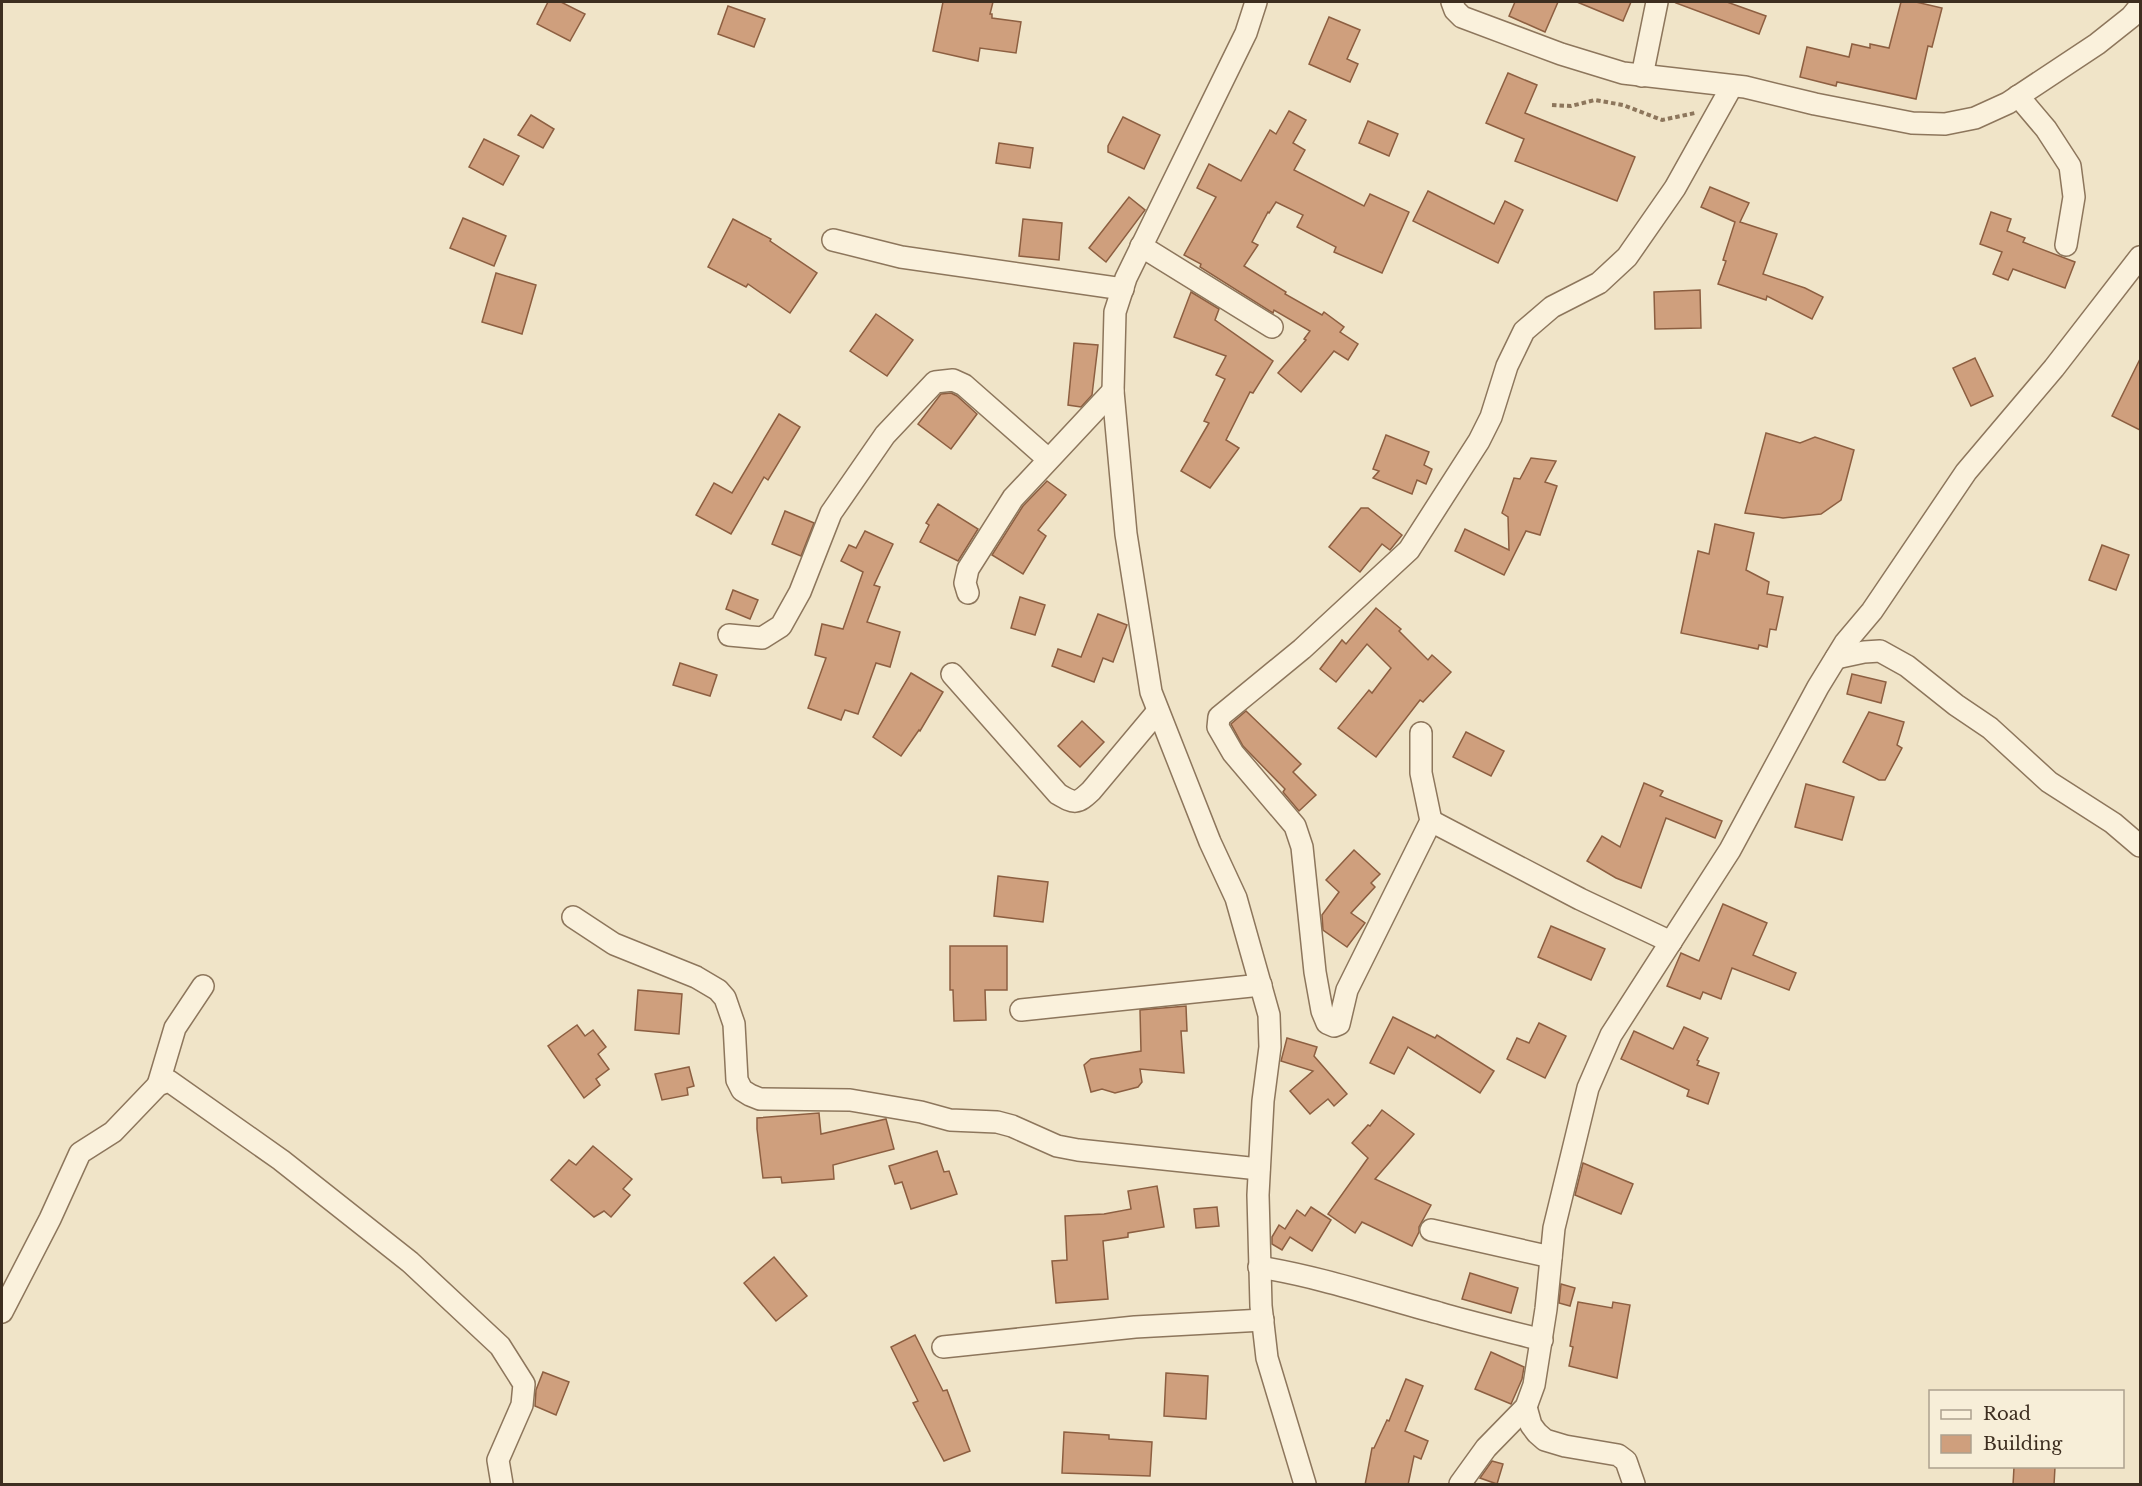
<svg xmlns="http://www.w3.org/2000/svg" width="2142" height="1486" viewBox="0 0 2142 1486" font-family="'Libre Baskerville',serif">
	<rect width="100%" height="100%" fill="#f0e4c8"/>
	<g fill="#cf9f7d" stroke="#8d5f41" stroke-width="1.5">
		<path d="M548,2h13l24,12 -15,27 -33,-17z"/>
		<path d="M943,2h50l-3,12h2v4l29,4 -5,31 -36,-5 -2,13 -45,-10z"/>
		<path d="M1515,2h43l-13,30 -36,-16z"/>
		<path d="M1577,2h54l-8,19z"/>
		<path d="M1677,2h50l39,14 -7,18 -83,-31z"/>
		<path d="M1901,2h15l26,6 -10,39 -4,-1 -12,53 -79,-17 -1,4 -36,-9 7,-30 42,10 3,-13 18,4v-4l19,4z"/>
		<path d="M728,6l37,13 -11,28 -36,-13z"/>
		<path d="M1329,17l31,13 -13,29 11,5 -8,18 -41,-18z"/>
		<path d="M1508,73l29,12 -12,28 110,44 -18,44 -102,-40 9,-22 -38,-16z"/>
		<path d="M1289,111l17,9 -13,23 12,7 -11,20 70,36 6,-12 39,18 -27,61 -48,-21 2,-5 -39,-20 6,-12 -27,-13 -7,11 -1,-1 -16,30 6,3 -14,21 42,26 -1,2 37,21 2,-3 20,15 -4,5 18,12 -10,16 -14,-9 -33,41 -23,-19 28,-33 -2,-1 6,-8 -36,-21 -1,3 -73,-46 1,-3 -17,-9 32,-58 -19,-9 12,-24 32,17 29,-51 6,4z"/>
		<path d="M531,115l23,14 -11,19 -25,-13z"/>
		<path d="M1123,117l37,18 -16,34 -36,-17v-6z"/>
		<path d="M1368,121l30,13 -9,22 -30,-13z"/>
		<path d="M484,139l35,17 -16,29 -34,-18z"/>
		<path d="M999,143l34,5 -3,20 -34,-5z"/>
		<path d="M1710,187l39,16 -9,19 37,12 -14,40 42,14 18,9 -11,22 -45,-23 -1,4 -48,-16 8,-23 -3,-1 12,-38 -34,-15z"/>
		<path d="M1428,191l66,33 11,-23 18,9 -25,53 -85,-42z"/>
		<path d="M1129,197l16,13 -39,52 -17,-14z"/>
		<path d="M1991,212l20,7 -4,12 18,7 -2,4 52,20 -10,26 -52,-19 -5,11 -15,-6 9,-22 -22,-8z"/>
		<path d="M463,218l43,18 -12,30 -44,-18z"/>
		<path d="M733,219l38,20 -1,2 47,32 -27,40 -42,-29 -2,3 -38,-20z"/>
		<path d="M1023,219l39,4 -3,37 -40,-4z"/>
		<path d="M496,273l40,12 -14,49 -40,-12z"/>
		<path d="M1700,290l1,38 -46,1 -1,-37z"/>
		<path d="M1191,292l28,17 -4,11 58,41 -20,32 -3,-1 -24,48 13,8 -29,40 -29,-17 28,-48 -5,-2 21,-42 -9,-4 10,-19 -52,-19z"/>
		<path d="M876,314l37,26 -26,36 -37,-25z"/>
		<path d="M1074,343l24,2 -6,50 -11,12 -13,-2z"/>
		<path d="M1975,358l18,38 -22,10 -18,-38z"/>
		<path d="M2140,359v71l-28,-14z"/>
		<path d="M951,393l6,3 20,18 -26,35 -33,-25 23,-30z"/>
		<path d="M779,414l21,13 -32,53 -4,-3 -33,57 -35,-19 18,-32 18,10z"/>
		<path d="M1766,433l34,10 15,-6 39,13 -13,50 -20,14 -38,4 -38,-5z"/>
		<path d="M1386,435l43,17 -5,13 8,4 -6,15 -9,-4 -5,14 -39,-16 6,-7 -6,-2z"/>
		<path d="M1531,458l25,3 -11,21 12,4 -17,49 -14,-4 -22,44 -49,-24 10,-22 44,21 -1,-33 -6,-4 12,-35 6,1z"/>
		<path d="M1047,481l19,14 -28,35 8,6 -23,38 -31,-19 31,-49z"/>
		<path d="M938,504l40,25 -20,32 -38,-19 9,-17 -3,-2z"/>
		<path d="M1361,508h7l34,27 -12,15 -8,-6 -22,28 -31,-25z"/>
		<path d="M785,511l29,12 -13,33 -29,-12z"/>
		<path d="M1715,524l39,9 -8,37 23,12 -2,12 16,3 -7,33 -6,-1 -3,18 -8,-2 -1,4 -77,-16 17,-82 11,3z"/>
		<path d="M865,531l28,13 -19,41 6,2 -13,35 33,10 -10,35 -14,-4 -18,51 -13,-4 -4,10 -33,-12 18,-50 -11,-3 7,-31 21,5 20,-57 -22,-11 8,-16 7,3z"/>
		<path d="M2102,545l27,10 -13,35 -27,-10z"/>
		<path d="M733,590l25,10 -8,19 -24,-10z"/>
		<path d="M1020,597l25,8 -10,30 -24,-7z"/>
		<path d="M1376,608l25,21 -2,2 29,29 4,-5 19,17 -28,30 -3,-2 -44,57 -38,-29 31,-38 3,3 19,-25 -24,-24 -31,38 -16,-13 22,-29 4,4z"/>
		<path d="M1098,614l29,11 -14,37 -10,-4 -9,24 -42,-16 6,-17 23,8z"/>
		<path d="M680,663l37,12 -7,21 -37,-11z"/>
		<path d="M911,673l32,19 -23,39 -1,-1 -18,26 -28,-19z"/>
		<path d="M1852,674l34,8 -5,21 -34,-9z"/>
		<path d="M1246,711l55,53 -8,8 23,23 -17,16 -16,-19 2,-3 -42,-43 -12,-22z"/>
		<path d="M1869,712l35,10 -7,23 5,3 -17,32h-6l-36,-18z"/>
		<path d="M1082,721l22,21 -24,25 -22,-21z"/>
		<path d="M1466,732l38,19 -13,25 -38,-19z"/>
		<path d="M1644,783l19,8 -3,5 62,25 -7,17 -49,-20 -25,70 -25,-10 -29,-17 15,-25 18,11z"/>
		<path d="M1806,784l48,13 -12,43 -47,-13z"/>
		<path d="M1354,850l26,24 -9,9 4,4 -24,26 14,10 -18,24 -24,-17 -1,-15 17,-23 -13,-12z"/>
		<path d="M998,876l50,6 -5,40 -49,-6z"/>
		<path d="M1723,904l44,19 -14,32 43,18 -7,17 -57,-22 -11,31 -18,-7 -3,7 -33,-13 14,-33 18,8z"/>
		<path d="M1551,926l54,23 -14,31 -53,-23z"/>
		<path d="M950,946h57v44h-22l1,30 -32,1 -1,-31h-3z"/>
		<path d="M638,990l44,4 -3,40 -44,-4z"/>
		<path d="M1186,1006l1,25h-6l3,42 -44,-4 2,13 -4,5 -23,6 -13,-4 -11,3 -7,-27 7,-6 50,-8 -1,-41z"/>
		<path d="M1393,1017l42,21 2,-3 57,36 -14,22 -72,-46 -14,27 -24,-11z"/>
		<path d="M1539,1023l27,13 -21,42 -38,-19 10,-21 12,5z"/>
		<path d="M577,1025l8,11 8,-6 13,17 -8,7 11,15 -13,10 4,6 -16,13 -36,-52z"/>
		<path d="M1684,1027l24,11 -11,22 2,1 -2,4 22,8 -11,31 -21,-8 2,-6 -68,-31 13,-28 39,18z"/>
		<path d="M1287,1038l30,9 -3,9 33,38 -13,12 -6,-7 -18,15 -20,-23 23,-20 -32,-10z"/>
		<path d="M689,1067l5,19 -7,2 1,7 -26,5 -7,-26z"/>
		<path d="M1382,1110l32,24 -39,45 56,26 -12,22v5l-7,14 -50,-24 -7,11 -27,-19 40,-56 -16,-15 16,-18 2,1z"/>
		<path d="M819,1113l2,21 65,-15 8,30 -61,16 1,14 -52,4 -1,-6 -18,1 -6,-49v-11z"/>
		<path d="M593,1146l39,33 -9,10 7,6 -19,22 -7,-6 -10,6 -43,-37 18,-20 7,5z"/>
		<path d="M937,1151l7,21 5,-1 8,23 -46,15 -9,-27 -7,2 -6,-18z"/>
		<path d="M1583,1163l50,21 -12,30 -46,-19z"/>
		<path d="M1157,1186l7,41 -36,6v4l-25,4 5,58 -52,4 -4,-42 15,-1 -2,-44 39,-2 27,-5 -3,-18z"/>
		<path d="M1217,1207l2,19 -23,2 -2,-19z"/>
		<path d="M1311,1207l20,13 -19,31 -22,-14 -8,13 -10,-6v-7l7,-12 6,4 12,-19 8,6z"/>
		<path d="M774,1257l33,39 -31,25 -32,-38z"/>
		<path d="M1470,1273l48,15 -7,25 -49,-14z"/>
		<path d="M1561,1284l14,4 -5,18 -11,-3z"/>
		<path d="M1578,1302l34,6 1,-6 17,3 -13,73 -48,-12 4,-19 -3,-1z"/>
		<path d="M915,1335l28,56 4,-1 23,61 -26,10 -31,-58 5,-2 -27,-54z"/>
		<path d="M1491,1352l33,15 -2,12 -11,25 -36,-15z"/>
		<path d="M543,1372l26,10 -13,33 -21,-9 1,-16z"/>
		<path d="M1166,1373l42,3 -2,43 -42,-3z"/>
		<path d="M1406,1379l17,7 -18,45 23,10 -7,18 -7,-3 -6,29h-43l7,-37h2l13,-28 2,1z"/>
		<path d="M1064,1432l45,3v4l43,3 -2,34 -88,-3z"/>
		<path d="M1492,1461l11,3 -6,20 -17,-6z"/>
		<path d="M2014,1467h41l-1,18h-41z"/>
	</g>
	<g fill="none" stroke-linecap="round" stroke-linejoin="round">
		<g stroke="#8d765c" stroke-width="24">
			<g id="minor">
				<path d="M1256,2l-10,31 -120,245 -11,34 -2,79 13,143 25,158 59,150 26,56 33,117 1,32 -7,54 -5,94 3,111 6,52 38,126"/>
				<path d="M1452,2l3,8 7,7 99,37 62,19 122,14 70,17 97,19 33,1 30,-6 33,-15 89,-59 34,-27 9,-11"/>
				<path d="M1642,76l15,-74"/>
				<path d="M2018,96l28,33 24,37 4,31 -8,48"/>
				<path d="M833,240l68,17 222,32"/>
				<path d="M1141,246l131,81"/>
				<path d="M968,593l-3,-10 3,-14 45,-71 100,-107"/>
				<path d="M729,635l33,3 19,-12 19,-34 31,-79 54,-78 50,-53 18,-2 11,5 84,74"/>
				<path d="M1836,658l28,-6 16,-1 27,15 49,39 34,23 59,54 64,41 27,23"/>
				<path d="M952,674l106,120c17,10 19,10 33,-3l67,-80"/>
				<path d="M1421,733v40l10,48 -84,169 -8,34 -5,2 -7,-3 -5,-12 -7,-39 -13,-125 -7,-21 -62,-73 -15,-26 1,-10 83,-68 107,-99 70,-109 12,-24 16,-51 17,-35 28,-24 47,-24 28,-26 48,-69 57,-102"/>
				<path d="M1431,821l149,78 91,43"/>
				<path d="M573,917l41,27 82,33 22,13 7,8 9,26 3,56 5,10 8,5 10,4 90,1 71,12 29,8 47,2 15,4 45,20 21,4 181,19"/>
				<path d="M1021,1010l240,-25"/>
				<path d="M158,1085l17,-57 28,-42"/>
				<path d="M1431,1230l120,27"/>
				<path d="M1259,1267c62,10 120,30 180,46 34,10 69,18 103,27"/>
				<path d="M2,1312l48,-93 30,-66 33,-21 45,-47 11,-4 112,79 129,102 90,84 24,38 -2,21 -24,55 4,24"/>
				<path d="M943,1347l192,-20 128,-7"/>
				<path d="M1526,1407l5,18 6,8 8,7 20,6 53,9 8,6 8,23"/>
				<path d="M1460,1484l26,-36 40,-41 8,-22 12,-76 8,-81 34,-140 23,-53 119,-185 88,-163 27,-44 27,-32 94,-139 88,-104 86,-111"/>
			</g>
		</g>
		<path stroke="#8d765c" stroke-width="4" stroke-dasharray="4.5 3" stroke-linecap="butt" d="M1552,105l19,1 24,-6 28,5 39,15 33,-7"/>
		<use href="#minor" stroke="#faf1dc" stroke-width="21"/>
	</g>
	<rect width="2142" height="1486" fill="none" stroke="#3d2e20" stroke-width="6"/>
	<rect x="1929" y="1390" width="195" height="78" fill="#f7eed8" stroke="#ada18e" stroke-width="1.5"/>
	<rect x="1941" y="1410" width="30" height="9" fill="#faf1dc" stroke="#ada18e" stroke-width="1.5"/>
	<text x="1983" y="1420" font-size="18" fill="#3d2e20">Road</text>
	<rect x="1941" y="1435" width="30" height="18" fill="#cf9f7d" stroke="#ada18e" stroke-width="1.5"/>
	<text x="1983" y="1450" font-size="18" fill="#3d2e20">Building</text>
</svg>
